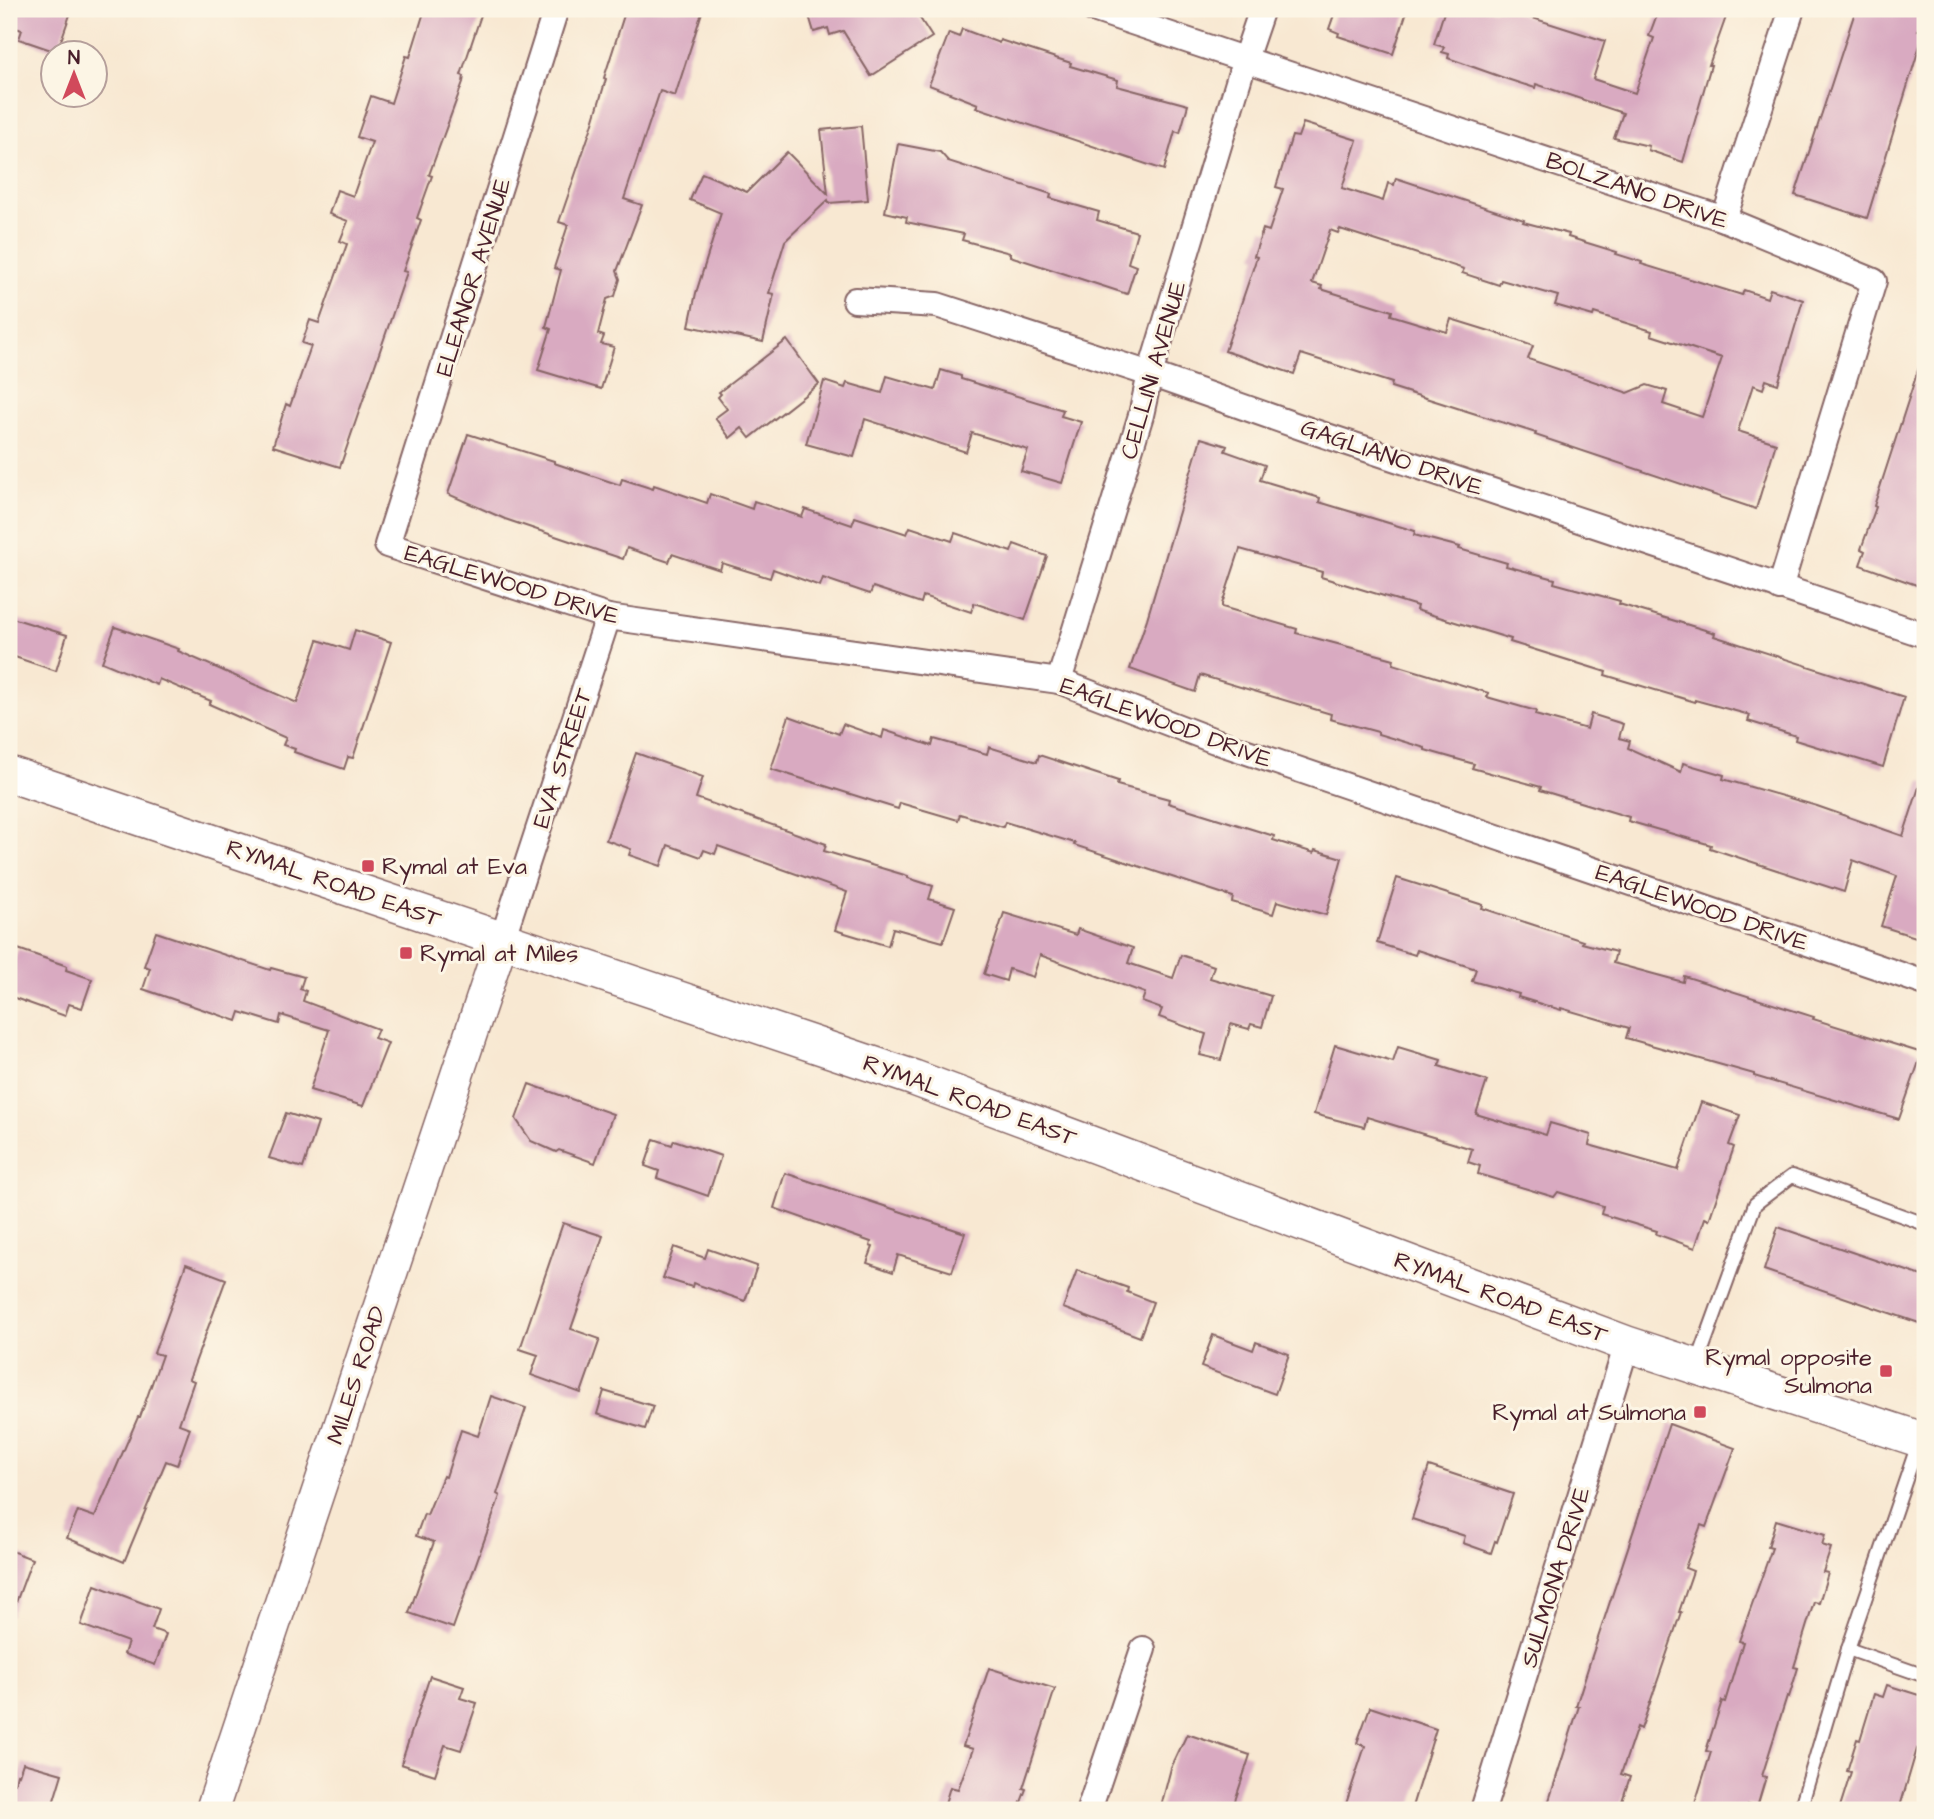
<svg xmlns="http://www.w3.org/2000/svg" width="1934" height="1819" viewBox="0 0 1934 1819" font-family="'Architects Daughter',sans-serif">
	<rect width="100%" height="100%" fill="#fcf5e5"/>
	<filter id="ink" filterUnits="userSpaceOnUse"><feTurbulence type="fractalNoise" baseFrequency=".0143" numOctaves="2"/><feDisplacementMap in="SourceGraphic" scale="14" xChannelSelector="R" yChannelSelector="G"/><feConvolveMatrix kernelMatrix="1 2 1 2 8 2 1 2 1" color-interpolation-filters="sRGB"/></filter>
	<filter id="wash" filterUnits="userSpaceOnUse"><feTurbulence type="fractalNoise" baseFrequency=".00686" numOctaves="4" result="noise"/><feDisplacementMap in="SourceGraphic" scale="28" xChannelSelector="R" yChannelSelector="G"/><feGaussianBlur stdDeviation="1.57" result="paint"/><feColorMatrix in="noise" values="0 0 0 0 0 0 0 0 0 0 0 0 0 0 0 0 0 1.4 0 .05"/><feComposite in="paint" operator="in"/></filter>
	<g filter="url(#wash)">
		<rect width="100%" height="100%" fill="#f8e8d2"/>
		<g id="blocks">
			<g fill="#d9aac1" fill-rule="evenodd">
				<path d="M9,9h63l-15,43 -38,-13 3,-9 -13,-4z"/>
				<path d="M425,9h58l-22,66 3,1 -1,6 -34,93 3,1 -15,42 4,2 -18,51 4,1 -67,195 -67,-21 13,-42 4,2 21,-60 -9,-3 8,-23 9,3 28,-79 -7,-3 8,-20 -19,-7 8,-24 16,6 19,-54 -15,-5 14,-41 20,7 15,-47 4,1z"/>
				<path d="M626,9h77l-28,87 -15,-5 -36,108 18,6 -25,66 3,8 -5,17 -8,3 -9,35 6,2 -3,8 13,3 -13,42 -63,-19 13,-41 -5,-2 15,-57 -7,-2 14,-43 -9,-3 33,-96 14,-47 -2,-1z"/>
				<path d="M807,9h107l18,28 -61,39 -28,-45 -13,4 -2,-7 -14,4z"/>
				<path d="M1336,9h56l14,5 -13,40 -55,-18 1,-3 -10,-4z"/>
				<path d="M1445,9h59l101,32 -12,38 42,14 19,-55 -5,-2 10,-27h43l24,8 -17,48h2l-28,97 -35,-12 1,-4 -35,-8 9,-25 -87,-29 -1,4 -28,-9 -59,-21 1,-4 -7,-2 2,-5 -10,-3z"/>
				<path d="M1856,9h68l-6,21 6,2 -57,186 -72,-23z"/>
				<path d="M962,29l37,14 1,-3 71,23 -1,3 48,14 -1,6 71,19 -8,28 -5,-2 -11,39 -188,-63 2,-3 -49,-19 20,-52 10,4z"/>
				<path d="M1303,123l54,17 -15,48 41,13 5,-18 6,2 2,-7 128,42 -1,2 46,12 -1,3 49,15 -1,2 26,8 -1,2 101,31 2,-5 23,8 3,-9 33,11 -25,84 -12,-4 -3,9 -10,-4 -15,46 38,12 -20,66 -221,-74 1,-2 -145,-46 1,-4 -91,-29 -7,20 -69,-23 32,-94 -3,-1 9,-27 6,2 14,-42 -7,-2 16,-51 6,1zM1340,229l124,40 -2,4 37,12 2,-5 57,16 -3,9 38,11 1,-3 58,18 -1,4 71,23 -20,59 -39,-13 4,-13 -20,-6 -19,8 -100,-34 5,-13 -40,-14 -42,-13 -4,13 -56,-17 1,-4 -71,-22 1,-3 -10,-3 18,-53 8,3z"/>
				<path d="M861,126l7,74 -39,3 -1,-3 -43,41 -16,52 5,1 -11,48 -74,-16 7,-33 25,-80 -31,-13 12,-27 45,19 40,-40 41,42 -7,-64z"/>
				<path d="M898,144l42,8 8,9 103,33 -1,4 49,14 -2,8 40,12 -9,31 8,3 -9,28 -117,-38v-3l-48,-13 2,-6 -58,-12 1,-5 -22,-5z"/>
				<path d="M787,340l32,44 -69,54 -8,-10 -12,10 -15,-20 12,-9 -9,-12 3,-3 -2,-2z"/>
				<path d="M1919,367h6v221l-65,-23 5,-14 -4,-2 15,-42 -2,-1z"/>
				<path d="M941,370l20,6v3l102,31 -2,6 20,6 -19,61 -41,-12 7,-21 -56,-17 -6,19 -101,-33 -11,38 -48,-13 18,-63 21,7 2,-5 35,10 5,-17 48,14z"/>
				<path d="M468,434l86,27v2l66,22 2,-6 31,10 1,-4 53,18 3,-9 42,15 2,-8 48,16 3,-8 47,16 3,-8 52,17 3,-7 42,14 3,-8 56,19 3,-8 33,12 -22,64 -51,-17 -3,9 -48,-16 -2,7 -48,-16 -3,7 -47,-16 -3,8 -47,-17 -3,9 -48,-15 -2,7 -48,-16 -3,8 -42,-14 -4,11 -118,-40 -57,-25z"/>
				<path d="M1201,438l26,8 -2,5 40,14 -5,15 60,18 -1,4 96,29 -1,4 46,12 -1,2 48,14 -1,3 49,13 -1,4 66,18 -1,3 96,29 -1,3 190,61 -21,70 -88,-27 1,-4 -48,-15 2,-6 -55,-15v2l-90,-27 1,-3 -96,-30 1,-3 -95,-29 1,-4 -96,-29 1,-5 -82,-23 -18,55v3l75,22 -1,4 98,26 -1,5 96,29 -2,4 49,14 -1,4 52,14 4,-15 32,10 -4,14 11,3 -2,7 53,24 2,-9 41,12 -1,4 94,27 86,30 18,-55 4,1v158l-44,-14 16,-50 -44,-16 -9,32 -113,-37 -21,-7 1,-3 -83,-24 1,-4 -89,-27 1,-3 -69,-19 2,-4 -49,-14v-2l-47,-14v-2l-48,-13 1,-5 -131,-39 -5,17 -65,-23 17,-50z"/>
				<path d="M9,617l58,18 -11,36 -47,-16z"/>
				<path d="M115,627l64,22 -1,2 119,52 21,-63 31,10 6,-20 36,12 -38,116 -5,-1 -4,12 -50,-17 1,-3 -12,-4 3,-7 -77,-34 2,-3 -52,-22 -2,6 -55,-23z"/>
				<path d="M789,716l50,18 4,-10 39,14 2,-8 48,16 2,-7 53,15 2,-7 48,15 2,-7 79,26 -1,4 52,14 -1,4 106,33 -1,4 41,13 1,-3 27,8 -16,57 -49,-14 -4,13 -41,-12 1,-5 -159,-52 1,-2 -70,-21 -2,5 -43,-13 -2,6 -58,-17 -2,6 -127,-40z"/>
				<path d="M636,753l67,24 -7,21 130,46 -2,7 84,25v2l25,8 -4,13 26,8 -12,35 -50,-14 -5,18 -53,-16 12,-38 -129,-46 -3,8 -11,-4 -3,7 -33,-12 -7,21 -32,-11 2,-6 -25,-9z"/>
				<path d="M1397,878l86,27 -1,3 101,33 -1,2 34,9 -3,11 70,19 1,-6 130,41 -1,2 109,34 -23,66 -145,-43v-2l-128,-36 3,-10 -68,-20v2l-43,-13 1,-3 -47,-13 4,-12 -59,-19 -2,5 -38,-12z"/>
				<path d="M1004,913l72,22 2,-6 55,19 -5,15 45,15 8,-23 33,11 -4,12 61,18 -9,31 -11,-3 -2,5 -18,-5 -10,36 -21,-5 6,-21 -47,-17 3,-8 -20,-7 3,-9 -105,-38 -7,22 -24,-8 -3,12 -22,-7z"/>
				<path d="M156,932l114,38 1,-2 33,9 -4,12 6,2 -3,10 75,28 -4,9 14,5 -25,63 -53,-16 19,-60 -48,-15 -2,9 -39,-12 -3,9 -94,-32 7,-21 -6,-2z"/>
				<path d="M18,949l49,17 -1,4 26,9 -10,29 -13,-4 -4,12 -56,-20v-20z"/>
				<path d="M1335,1045l58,17 5,-15 43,13 -2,6 48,15 -11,33 70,21 4,-12 41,12 -2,10 89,25 23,-68 39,13 -11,30 5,2 -25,73 -4,-2 -10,30 -39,-14 1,-3 -56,-17 2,-8 -45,-14 -4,5 -76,-23 2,-8 -12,-4 4,-13 -105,-32 -3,10 -50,-13z"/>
				<path d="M529,1084l84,30 -18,49 -36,-13 -3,2 -25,-11 -15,-22z"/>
				<path d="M286,1113l32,10 -15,45 -34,-10z"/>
				<path d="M654,1139l18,6 2,-5 47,16 -13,40 -51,-18 2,-7 -14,-5z"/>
				<path d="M785,1173l180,60 -13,39 -54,-17 -5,17 -26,-9 6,-16 -3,-1 1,-4 -97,-34z"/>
				<path d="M563,1223l40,13 -32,93 29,10 -19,54 -50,-18 7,-20 -18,-6z"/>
				<path d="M1778,1227l147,50v48l-161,-55z"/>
				<path d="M674,1247l31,11 3,-9 49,17 -12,35 -52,-18 -1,4 -29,-9z"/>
				<path d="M186,1264l40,15 -37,100 5,2 -15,43 11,4 -13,37 -11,-4 -42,101 -57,-24 11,-27 17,6 43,-100h2l22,-62 -8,-2z"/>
				<path d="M1077,1270l51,18 -1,4 26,10 -13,35 -77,-29z"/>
				<path d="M1213,1335l40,15 3,-8 33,12 -14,40 -74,-27z"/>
				<path d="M604,1391l49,15 -8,23 -48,-15z"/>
				<path d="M491,1396l35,12 -29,86 3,2 -47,132 -44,-15 25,-71 -18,-6 8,-22 3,1 16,-39 3,1 15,-47 17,6z"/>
				<path d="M1669,1424l66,24 -29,79 -5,-2 -16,43 8,3 -14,41h2l-40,117 -4,-2 -16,47 9,3 -11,33h-73l33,-104h-3l13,-41z"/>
				<path d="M1429,1466l84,28 -16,48 -2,-1 -4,12 -28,-10 2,-7 -53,-17z"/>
				<path d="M1776,1520l49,15 -3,10 9,3 -8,24 5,1 -9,30 -5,-1 -20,65 4,1 -9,29 -2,-1 -25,80 4,1 -9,30 -9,-2 -1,5h-54l18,-58 -5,-1 16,-50 3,1 18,-60 -4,-1 33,-93 -4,-1z"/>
				<path d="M9,1550l23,9 -21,57 -2,-1z"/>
				<path d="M95,1585l64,24 -7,20 14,5 -11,31 -31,-11 4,-12 -47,-17z"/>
				<path d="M989,1668l66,21 -32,99 3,1 -8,21h-75l7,-23 8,2 15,-40 -10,-3z"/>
				<path d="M430,1676l34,11 -4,11 17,5 -16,47 -16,-5 -10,30 -34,-11z"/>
				<path d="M1887,1685l38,12v41l-4,13 -4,-2 -18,61h-60l12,-38 -4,-1 10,-32 3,1 14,-46 9,3z"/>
				<path d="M1370,1707l66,22 -25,81h-67l21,-64 -8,-3z"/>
				<path d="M1187,1734l63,21 -18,55h-72l11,-42z"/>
				<path d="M23,1763l39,11 -11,36h-42v-14l4,-13h2l2,-9 2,1z"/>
			</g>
		</g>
	</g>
	<g filter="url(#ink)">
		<use href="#blocks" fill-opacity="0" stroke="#876565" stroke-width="2"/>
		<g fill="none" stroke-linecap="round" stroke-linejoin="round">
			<g stroke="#876565" stroke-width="16">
				<g id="service">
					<path d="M1697,1364l58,-160 37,-28 133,48"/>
					<path d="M1848,1649l77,27"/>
					<path d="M1800,1810l48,-161 71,-208"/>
				</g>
			</g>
			<g stroke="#876565" stroke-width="28">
				<g id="minor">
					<path d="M556,9l-169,536 221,72 451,64 156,60 710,242"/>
					<path d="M1093,9l631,210 150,62 -94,307"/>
					<path d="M1724,219l68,-210"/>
					<path d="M855,300l82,5 213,69 159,56 616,205"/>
					<path d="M1059,681l82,-266 9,-41 95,-315 17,-50"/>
					<path d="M502,940l106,-323"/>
					<path d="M1089,1810l54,-161"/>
					<path d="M1483,1810l144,-466"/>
				</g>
			</g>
			<g stroke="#876565" stroke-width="35">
				<path id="tertiary" d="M212,1810l290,-870"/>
			</g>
			<g stroke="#876565" stroke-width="38">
				<path id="secondary" d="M9,774l905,304 713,266 298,97"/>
			</g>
			<use href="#service" stroke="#fff" stroke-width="12"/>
			<use href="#minor" stroke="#fff" stroke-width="24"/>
			<use href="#tertiary" stroke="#fff" stroke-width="32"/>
			<use href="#secondary" stroke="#fff" stroke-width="35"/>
		</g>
	</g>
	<g fill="#d1495b" stroke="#fcf5e5" stroke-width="2.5">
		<rect x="361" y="859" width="14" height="14" rx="3.5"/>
		<rect x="399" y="946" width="14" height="14" rx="3.5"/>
		<rect x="1879" y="1364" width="14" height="14" rx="3.5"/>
		<rect x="1693" y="1405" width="14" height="14" rx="3.5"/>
	</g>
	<g text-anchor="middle" stroke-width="6" stroke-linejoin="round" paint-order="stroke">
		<g font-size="24" fill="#4a1f2b" stroke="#fcf5e5">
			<text transform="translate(1637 190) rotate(19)" y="8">BOLZANO DRIVE</text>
			<text transform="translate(473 277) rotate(-73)" y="8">ELEANOR AVENUE</text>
			<text transform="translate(1153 370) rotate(-74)" y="8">CELLINI AVENUE</text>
			<text transform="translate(1392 457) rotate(19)" y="8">GAGLIANO DRIVE</text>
			<text transform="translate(512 584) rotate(17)" y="8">EAGLEWOOD DRIVE</text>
			<text transform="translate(1166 722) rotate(20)" y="8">EAGLEWOOD DRIVE</text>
			<text transform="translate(562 758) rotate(-72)" y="8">EVA STREET</text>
			<text transform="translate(334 883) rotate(19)" y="8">RYMAL ROAD EAST</text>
			<text transform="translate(1702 907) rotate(19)" y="8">EAGLEWOOD DRIVE</text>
			<text transform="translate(970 1100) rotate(20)" y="8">RYMAL ROAD EAST</text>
			<text transform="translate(1501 1297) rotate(20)" y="8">RYMAL ROAD EAST</text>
			<text transform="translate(356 1375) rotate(-72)" y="8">MILES ROAD</text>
			<text transform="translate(1555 1577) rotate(-73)" y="8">SULMONA DRIVE</text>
		</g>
		<g font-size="24" fill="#4a1f2b" stroke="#fcf5e5" text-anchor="start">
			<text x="382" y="874">Rymal at Eva</text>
			<text x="420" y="961">Rymal at Miles</text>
			<text x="1872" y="1365" text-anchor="end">Rymal opposite<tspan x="1872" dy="28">Sulmona</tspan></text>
			<text x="1686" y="1420" text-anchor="end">Rymal at Sulmona</text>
		</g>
	</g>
	<rect width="1934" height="1819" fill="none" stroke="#fcf5e5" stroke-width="35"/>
	<g transform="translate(74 74)"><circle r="33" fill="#fcf5e5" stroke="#b59f9b" stroke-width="2"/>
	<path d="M0-5L12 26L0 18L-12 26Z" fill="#d1495b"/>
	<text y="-10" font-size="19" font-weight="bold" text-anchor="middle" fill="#4a1f2b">N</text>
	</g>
</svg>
